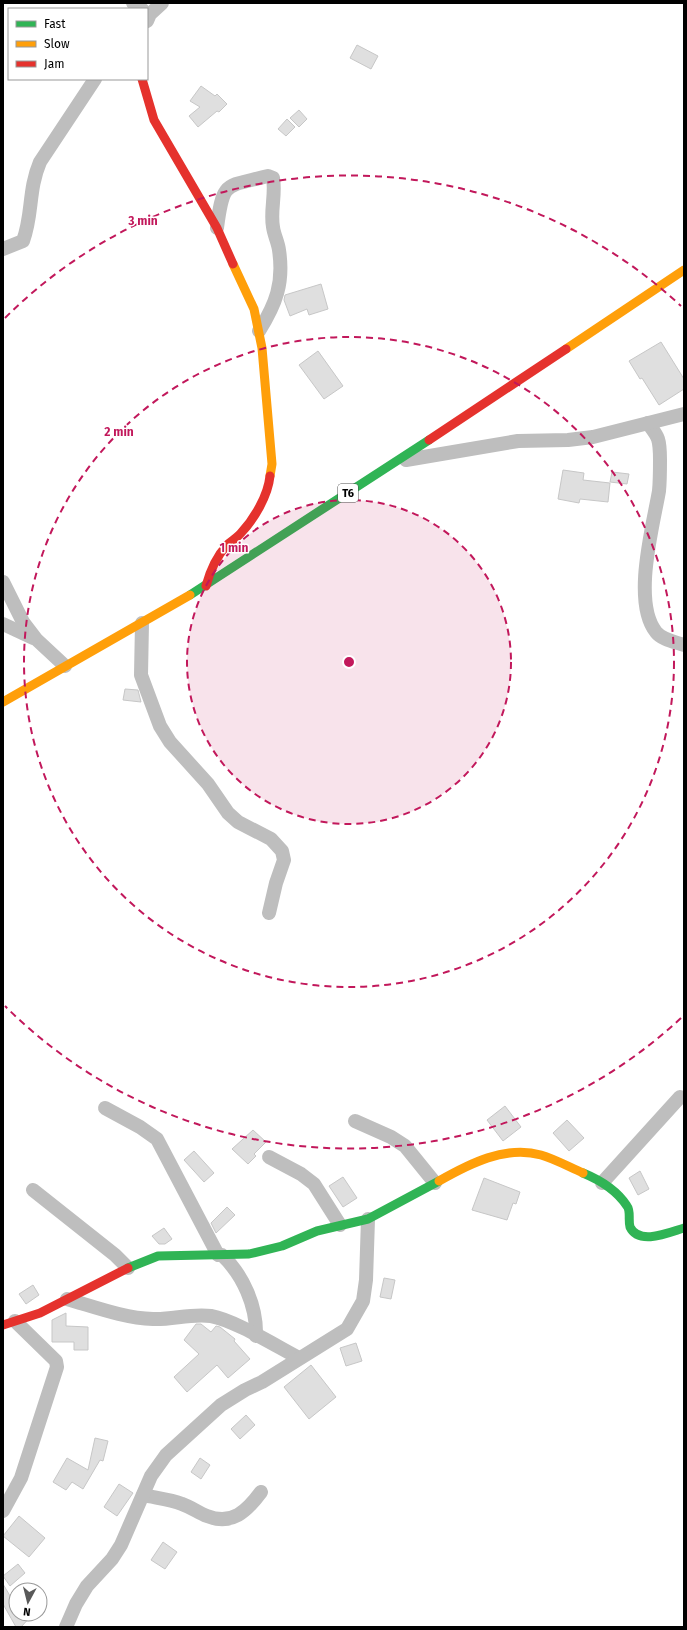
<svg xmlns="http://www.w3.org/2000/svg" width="687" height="1630" viewBox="0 0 687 1630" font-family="'Fira Sans',sans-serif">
	<rect width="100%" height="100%" fill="#fff"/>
	<g fill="#dfdfdf" stroke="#c7c7c7">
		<path d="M357,45l21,11 -7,13 -21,-11z"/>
		<path d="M201,86l14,10 2,-2 10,10 -8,8 -2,-1 -19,16 -9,-11 11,-9 -10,-6z"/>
		<path d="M299,110l8,9 -8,8 -9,-9z"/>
		<path d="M287,119l8,8 -9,9 -8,-7z"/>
		<path d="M321,284l7,25 -19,6 -2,-6 -17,7 -6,-16 1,-5z"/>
		<path d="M661,342l23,37v10l-25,16 -17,-27 -2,1 -11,-18z"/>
		<path d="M318,351l25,35 -19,13 -25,-34z"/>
		<path d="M563,470l21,3 -1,7 27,3 -2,19 -28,-3 -1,4 -21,-4z"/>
		<path d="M612,472l17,2 -2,10 -17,-2z"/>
		<path d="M125,689l13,1 3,12 -18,-2z"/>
		<path d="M505,1106l16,21 -18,14 -16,-21z"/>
		<path d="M567,1120l17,18 -15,13 -16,-18z"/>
		<path d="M253,1130l13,12 -12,12 2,2 -8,8 -16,-15z"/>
		<path d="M194,1151l20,22 -10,9 -20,-22z"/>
		<path d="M640,1171l9,18 -11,6 -9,-17z"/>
		<path d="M343,1177l14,21 -14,9 -14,-21z"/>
		<path d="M484,1178l36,14 -4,12 -3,-1 -6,17 -35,-10z"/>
		<path d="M227,1207l8,8 -19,18 -5,-10z"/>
		<path d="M164,1228l8,11 -7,5h-6l-7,-8z"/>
		<path d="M384,1278l11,2 -4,19 -11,-2z"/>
		<path d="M33,1285l6,10 -13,9 -7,-10z"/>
		<path d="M66,1313v13l22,1v23h-14v-8h-22v-22z"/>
		<path d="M196,1324h5l10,8 5,-6 4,1 15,12 -1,2 16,18 -22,19 -11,-13 -30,27 -13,-15 25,-23 -15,-14z"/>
		<path d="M356,1343l6,18 -16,5 -6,-18z"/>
		<path d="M311,1365l25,32 -27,22 -25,-32z"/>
		<path d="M246,1415l9,10 -15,14 -9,-10z"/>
		<path d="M95,1438l13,3 -5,20 -3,-1 -17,29 -11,-7 -6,8 -13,-8 14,-24 21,12z"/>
		<path d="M200,1458l10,7 -9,14 -10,-7z"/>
		<path d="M119,1484l14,9 -16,23 -13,-9z"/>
		<path d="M19,1516l26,22 -16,19 -26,-21z"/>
		<path d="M163,1542l14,10 -12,17 -14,-9z"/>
		<path d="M18,1564l7,9 -15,13 -7,-10z"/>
		<path d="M3,1584l13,22v8h17l-12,13h-5l-13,-23z"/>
	</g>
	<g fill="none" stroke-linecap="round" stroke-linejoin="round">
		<g stroke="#bebebe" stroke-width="14">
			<path d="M133,3l9,6"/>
			<path d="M147,21l3,-7 12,-11"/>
			<path d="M217,228c6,-48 8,-41 51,-52l5,2c3,16 -3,33 0,49 1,8 5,15 6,23 5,33 -3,54 -20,81"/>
			<path d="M3,249l20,-8c10,-27 5,-51 17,-79l55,-83"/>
			<path d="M648,423c3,5 8,10 10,16 2,6 2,15 2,21 0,10 0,21 -1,31 -6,35 -27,111 -3,141 6,8 20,10 28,13"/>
			<path d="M406,460l112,-19 50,-1 25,-3 91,-23"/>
			<path d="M3,582l20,40 13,17 29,27"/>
			<path d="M142,623l-1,52 19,51 10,16 38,42 20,29 10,9 33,17 11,12 2,9 -8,23 -7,30"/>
			<path d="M3,624l30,14"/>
			<path d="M105,1108l35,19 17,12 61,116"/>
			<path d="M355,1121l36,16 14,9 30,37"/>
			<path d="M269,1157l32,17 13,10 26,41"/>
			<path d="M602,1183l78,-86"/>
			<path d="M33,1190l82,65 13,13"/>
			<path d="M222,1255c21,20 35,51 34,81"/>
			<path d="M67,1299c28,8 57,19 86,20 19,1 38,-6 58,-3 23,4 65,30 88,42"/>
			<path d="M143,1495c13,3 27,4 39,9 9,3 17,9 25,12 25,10 40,-5 54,-24"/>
			<path d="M3,1511l18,-33 36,-111 -1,-6 -41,-40"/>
			<path d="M66,1627l10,-23 11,-18 25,-27 9,-14 30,-69 15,-21 55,-50 24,-15 17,-8 85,-53 16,-28 3,-21 2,-61"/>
		</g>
		<g stroke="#30b455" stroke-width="9">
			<path d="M190,595l239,-155"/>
			<path d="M583,1173c17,7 33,16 44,33 4,5 1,14 3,21 9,19 40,5 54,1"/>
			<path d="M128,1268l30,-12 91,-2 33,-8 35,-15 51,-12 71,-38"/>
		</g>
		<g stroke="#ff9f0a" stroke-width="9">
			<path d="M233,264l21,45 8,39 10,116 -2,12"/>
			<path d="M566,349l118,-79"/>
			<path d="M3,702l187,-107"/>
			<path d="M439,1181c30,-17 66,-36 102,-26 14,4 28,12 42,18"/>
		</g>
		<g stroke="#e5322d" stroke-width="9">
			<path d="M142,79l12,41 63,108 16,36"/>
			<path d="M429,440l137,-91"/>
			<path d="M206,586c4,-15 10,-29 21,-41 4,-4 10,-7 14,-12 13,-14 27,-37 29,-57"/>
			<path d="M3,1325l37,-12 88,-45"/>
		</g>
	</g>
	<circle cx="349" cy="662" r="162" fill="#c2185b" fill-opacity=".12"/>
	<g fill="none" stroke="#c2185b" stroke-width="2" stroke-dasharray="7 5">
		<circle cx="349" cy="662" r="162"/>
		<circle cx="349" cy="662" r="325"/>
		<path d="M681 1018A487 487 0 0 1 5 1006M5 318A487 487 0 0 1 681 306"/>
	</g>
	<g text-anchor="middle" stroke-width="3" stroke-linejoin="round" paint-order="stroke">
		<rect fill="#fff" stroke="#4c4c4c" stroke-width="1" x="338" y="484" width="20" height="18" rx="3"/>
		<g font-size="11" font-weight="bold" fill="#000">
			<text x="348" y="497">T6</text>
		</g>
	</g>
	<circle cx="349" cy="662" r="6" fill="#c2185b" stroke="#fff" stroke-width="2"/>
	<g font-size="12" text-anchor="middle" font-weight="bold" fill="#c2185b" stroke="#fff" stroke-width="3" stroke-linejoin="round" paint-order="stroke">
		<text x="143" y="225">3 min</text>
		<text x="119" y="436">2 min</text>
		<text x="234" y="552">1 min</text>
	</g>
	<rect width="687" height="1630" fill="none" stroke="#000000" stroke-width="8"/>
	<rect x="8" y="8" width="140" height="72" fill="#ffffff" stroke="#999999"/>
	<rect x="16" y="21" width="20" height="6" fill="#30b455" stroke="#999999"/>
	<text x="44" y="28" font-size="12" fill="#000000">Fast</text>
	<rect x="16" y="41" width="20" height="6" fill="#ff9f0a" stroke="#999999"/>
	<text x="44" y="48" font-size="12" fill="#000000">Slow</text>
	<rect x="16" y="61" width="20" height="6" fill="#e5322d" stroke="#999999"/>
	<text x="44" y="68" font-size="12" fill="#000000">Jam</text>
	<g transform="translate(28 1602) rotate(187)"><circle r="19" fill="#ffffff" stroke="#999999"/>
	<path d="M0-3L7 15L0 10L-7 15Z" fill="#595959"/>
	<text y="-6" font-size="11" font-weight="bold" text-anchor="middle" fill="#000000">N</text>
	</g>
</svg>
